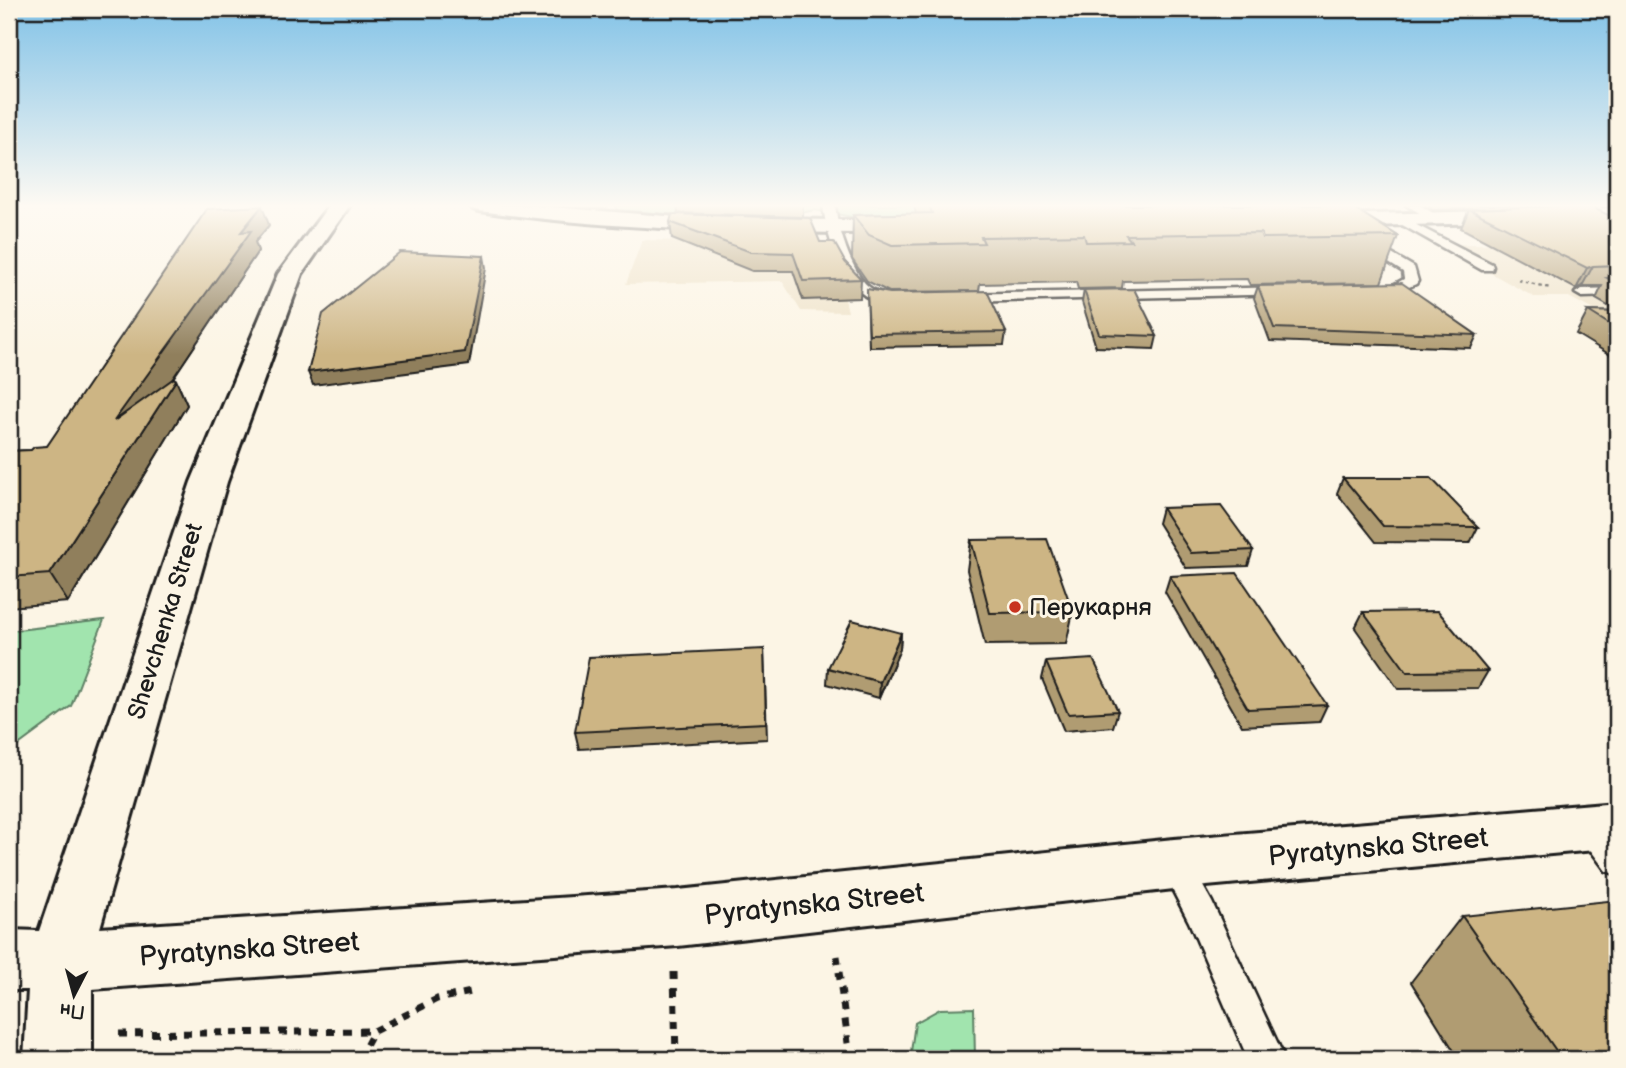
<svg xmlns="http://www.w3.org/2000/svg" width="1626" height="1068" viewBox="0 0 1626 1068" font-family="'Balsamiq Sans',sans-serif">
	<rect width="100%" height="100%" fill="#fcf5e5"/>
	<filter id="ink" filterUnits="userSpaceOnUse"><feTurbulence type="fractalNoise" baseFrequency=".0143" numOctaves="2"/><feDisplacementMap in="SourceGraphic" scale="14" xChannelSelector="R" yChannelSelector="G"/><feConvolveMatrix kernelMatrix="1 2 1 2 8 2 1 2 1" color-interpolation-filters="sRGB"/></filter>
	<g filter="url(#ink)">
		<g fill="#eee2c8">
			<path d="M642,240l133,3 60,14 13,55 -47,-1 -19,-30 -156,3z"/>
			<path d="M1616,240l1,83 -48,-26h-35l-94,-52z"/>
		</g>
		<g fill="#a1e4ae" stroke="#5e8065" stroke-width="2">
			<path d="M615,205h366l72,4 -196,9 -42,-8 -34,7 -46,2 -114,-4z"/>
			<path d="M104,620l-33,86 -62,46v-121z"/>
			<path d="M974,1008l1,51h-65l5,-36 25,-14z"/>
		</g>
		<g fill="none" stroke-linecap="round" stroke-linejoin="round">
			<g stroke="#1c1c1c" stroke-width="5">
				<g id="lane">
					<path d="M823,205h12c2,20 17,68 33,81 9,8 20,7 31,10v6c-49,11 -72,-59 -76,-97z"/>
					<path d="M1406,205h14l23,14 -10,2z"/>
					<path d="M1401,217l91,47 1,3 -1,3h-10l-85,-48 -2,-2z"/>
					<path d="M1366,239l48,28 4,14 -2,3 -21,9 -23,-1v-6l21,-1 11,-6 -1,-7 -41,-26v-6z"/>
					<path d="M1286,287l7,4 -2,3 -330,8 -7,-4 7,-4z"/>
					<path d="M1617,288v8l-35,1 -7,-4 7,-4z"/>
					<path d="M1590,816l11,4 16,19v36l-11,-4 -31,-42 4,-9z"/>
					<path d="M1174,850l11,4 27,48 73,157h-37l-59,-137 -30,-58 4,-10z"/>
				</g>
			</g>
			<g stroke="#1c1c1c" stroke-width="6">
				<g id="street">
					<path d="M470,205h56l166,13 213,3 8,1 3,5 -3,5 -8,1c-142,0 -284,-2 -425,-22l-7,-2z"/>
					<path d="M1617,208v12l-295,7 -8,-1 -3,-5 3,-5 8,-1z"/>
				</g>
			</g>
			<g stroke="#1c1c1c" stroke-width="6">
				<path id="secondary" d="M329,205h21l-48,69 -75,208 -127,446 578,-38 496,-51 443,-37v46l-443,41 -496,57 -586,43v70h-68l4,-69h-19v-60l30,1 152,-449 87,-208z"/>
			</g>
			<path stroke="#1c1c1c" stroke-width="2.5" stroke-dasharray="3.5 3.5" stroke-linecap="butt" d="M1518,280l32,8"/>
			<g stroke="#1c1c1c" stroke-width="7" stroke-dasharray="8 8" stroke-linecap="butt">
				<path d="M837,956l13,103"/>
				<path d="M674,972l2,87"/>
				<path d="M119,1034l255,-3"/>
				<path d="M359,1059l15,-28 63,-32 34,-7"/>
			</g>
			<use href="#lane" fill="#fcf5e5" fill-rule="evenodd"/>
			<use href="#street" fill="#fcf5e5" fill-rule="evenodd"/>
			<use href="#secondary" fill="#fcf5e5" fill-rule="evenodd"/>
		</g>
		<g fill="#b09c72" stroke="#1c1c1c" stroke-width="2">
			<path d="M677,205h126v12l-125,-4z"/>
			<path d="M914,205h435l49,31 -17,47 -131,2 -3,-6 -124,2 -1,7 -44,1 -2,-7 -96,2 -1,7 -90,1 -22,-11 -15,-22 1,-44 63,-1z"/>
			<path d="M1423,205h118v2l76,12v92l-21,-12 6,-13h-20l-6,3 -115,-61 8,-19 31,-1 -67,2z"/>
			<path d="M670,222l150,20 25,20 16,17 -1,19 -57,2 -10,-29h-41l-80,-32z"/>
			<path d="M269,225l-14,17 3,9 -86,128 4,1 11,25 -119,197 -59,5v-156l22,-1 16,-4z"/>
			<path d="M1258,286l219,49 -6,13 -201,-7 -16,-43z"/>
			<path d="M867,289l139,43 -2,13 -135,2z"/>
			<path d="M1084,290l73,46 -3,13 -58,-2 -14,-45z"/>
			<path d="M1588,311l29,1v47l-41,-25z"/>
			<path d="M1343,478l135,49 -8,16 -94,-1 -39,-49z"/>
			<path d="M1162,508l91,42 -5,16 -62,2 -28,-45z"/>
			<path d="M971,540l102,72 -7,32 -81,1 -18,-75z"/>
			<path d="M1170,576l157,129 -8,17 -77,4 -77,-134z"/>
			<path d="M1363,612l125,59 -10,17 -80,1 -43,-61z"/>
			<path d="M901,633l-1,16 -21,49 -52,-14 1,-16z"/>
			<path d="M764,649l3,90 -188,10 -4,-17z"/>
			<path d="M1046,662l72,49 -5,16 -49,4 -22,-52z"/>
			<path d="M1462,916l155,143h-158l-48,-77z"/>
		</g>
		<g fill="#907f5c" stroke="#1c1c1c" stroke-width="2">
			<path d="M262,206l7,19 -14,17 3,9 -131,196 -13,-26 127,-189z"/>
			<path d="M484,256l2,12 -17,97 -156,20 -5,-13z"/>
			<path d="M1593,266l-11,20 -6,3 11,-21z"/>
			<path d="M176,380l11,25 -119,197 -18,-28z"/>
			<path d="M901,633l-1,16 -21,49 1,-16z"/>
		</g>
		<g fill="#cdb584" stroke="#1c1c1c" stroke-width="2">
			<path d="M929,205h420l49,31 -135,2 -2,-5 -135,2 5,6 -45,1 -2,-7 -103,2 3,6 -92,2 -23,-10 -16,-20 79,-2z"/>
			<path d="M1587,205l30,14v46l-24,1 -6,2 -118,-59z"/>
			<path d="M262,206l-21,26 10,-1 -137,190 60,-43 2,2 -126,194 -41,3v-126l22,-1 3,-3 13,-1 160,-237z"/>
			<path d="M672,214l138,4 10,24h14l11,20 16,17 -58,2 -10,-28 -42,-1 -81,-30z"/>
			<path d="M400,252l84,4 -19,96 -157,20 15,-58z"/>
			<path d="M1617,277v6l-10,-5z"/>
			<path d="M1402,283l75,52 -203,-7 -16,-42z"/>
			<path d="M867,289l23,4 97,-2 19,41 -137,2z"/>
			<path d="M1134,289l23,47 -58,-2 -15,-44z"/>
			<path d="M1588,311l29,1v17z"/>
			<path d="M1343,478h88l47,49 -95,-1z"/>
			<path d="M1221,506l32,44 -62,3 -29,-45z"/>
			<path d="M1047,539l26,73 -83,1 -19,-73z"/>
			<path d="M1237,573l90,132 -79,4 -78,-133z"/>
			<path d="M1438,611l50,60 -81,1 -44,-60z"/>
			<path d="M852,620l49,13 -21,49 -52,-14z"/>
			<path d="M764,649l2,74 -191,9 14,-75z"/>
			<path d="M1093,659l25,52 -50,3 -22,-52z"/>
			<path d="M1617,900v159h-55l-100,-143z"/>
		</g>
	</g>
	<linearGradient id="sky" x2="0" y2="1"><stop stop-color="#81c2e7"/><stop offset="0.58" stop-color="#fefaf3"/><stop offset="1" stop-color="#fefaf3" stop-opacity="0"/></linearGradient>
	<rect width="1626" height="355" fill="url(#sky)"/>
	<circle fill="#c8321e" stroke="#fcf5e5" stroke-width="2.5" cx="1015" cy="607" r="7"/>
	<g text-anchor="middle" stroke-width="6" stroke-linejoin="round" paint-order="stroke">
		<g font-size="24" fill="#1c1c1c" stroke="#fcf5e5" text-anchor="start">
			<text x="1029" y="615">Перукарня</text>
		</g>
		<g font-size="24" fill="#1c1c1c" stroke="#fcf5e5">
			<text transform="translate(165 621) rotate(-73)" y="8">Shevchenka Street</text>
		</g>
		<g font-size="28" fill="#1c1c1c" stroke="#fcf5e5">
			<text transform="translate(1378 846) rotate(-5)" y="10">Pyratynska Street</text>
			<text transform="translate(814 903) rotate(-6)" y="10">Pyratynska Street</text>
			<text transform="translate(249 948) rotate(-4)" y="10">Pyratynska Street</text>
		</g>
	</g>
	<rect width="1626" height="1068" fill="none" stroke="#fcf5e5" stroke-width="35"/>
	<rect x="18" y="18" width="1591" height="1033" fill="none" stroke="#1c1c1c" stroke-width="2.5" filter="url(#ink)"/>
	<g transform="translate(74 995) rotate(186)" stroke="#fcf5e5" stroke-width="5" paint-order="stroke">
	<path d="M0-5L12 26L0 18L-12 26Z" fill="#1c1c1c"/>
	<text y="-10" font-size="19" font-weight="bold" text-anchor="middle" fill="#1c1c1c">Пн</text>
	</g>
</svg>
